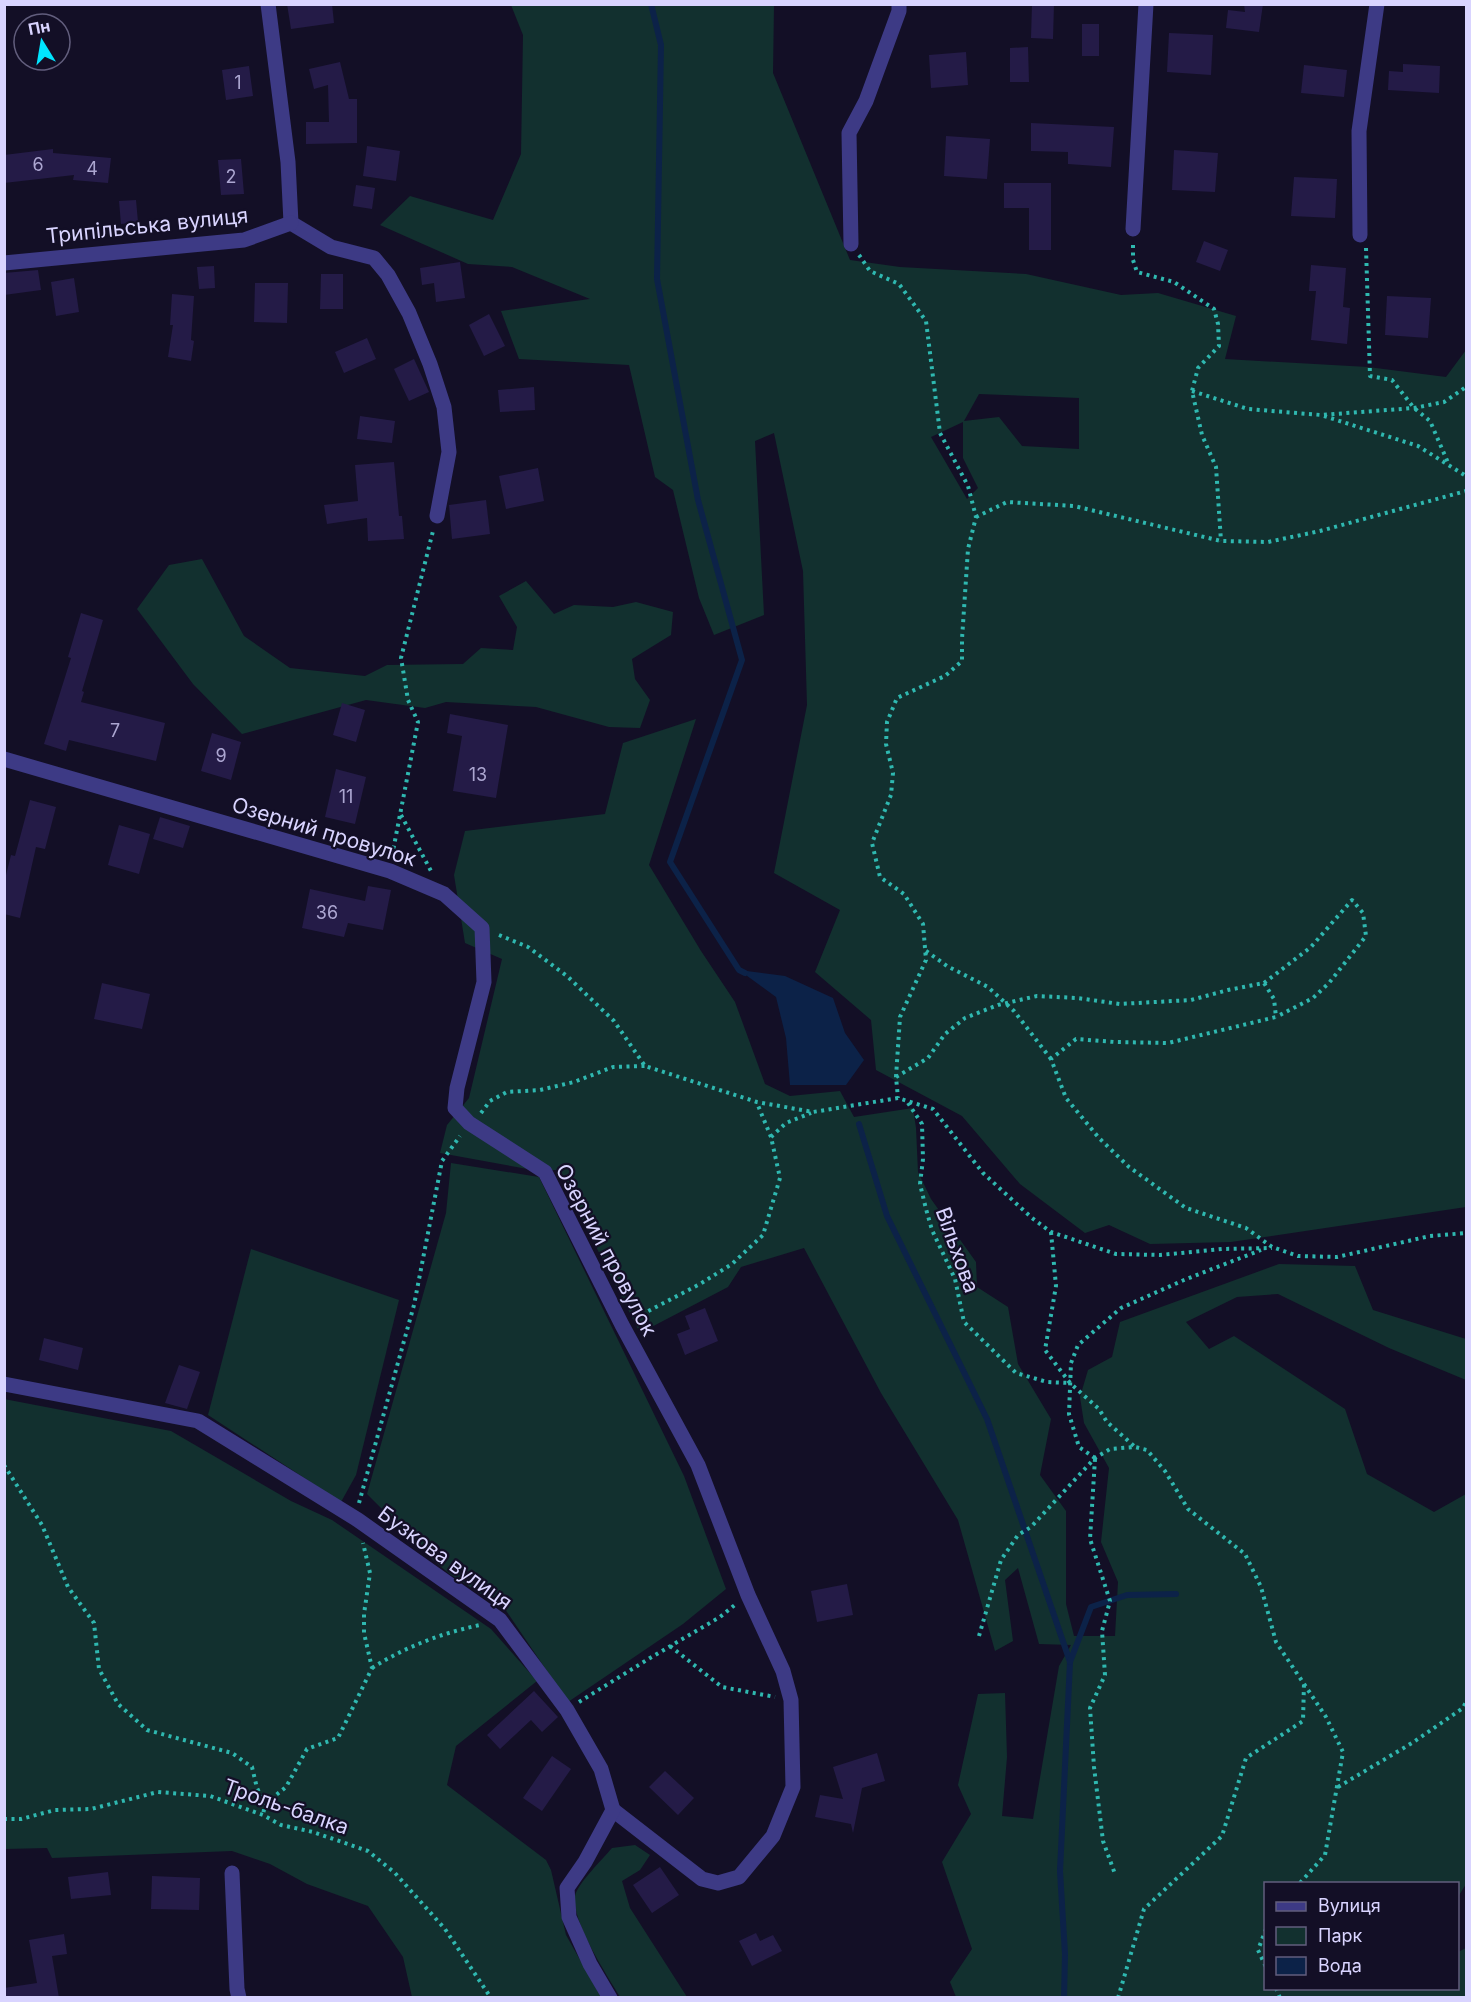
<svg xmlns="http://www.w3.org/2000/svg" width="1471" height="2002" viewBox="0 0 1471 2002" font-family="Inter,sans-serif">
	<rect width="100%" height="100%" fill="#130f26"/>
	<g fill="#12302f" fill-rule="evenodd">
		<path d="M511,5h263l-1,68 77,187 50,7 126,7 95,21 37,-2 78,23 -11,43 143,8 78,10 20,-27v857l-235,35 -81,2 -41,-19 -24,8 -65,-49 -58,-68 -86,-46 -5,-50 -56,-48 25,-62 -66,-37 33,-168 -4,-134 -29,-138 -19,8 9,174 -50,20 -15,-37 -26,-108 -18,-13 -26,-112 -110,-6 -18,-48 89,-12 -78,-32 -44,-3 -88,-39 30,-29 83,24 28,-66 2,-119zM979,394l100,4v51l-57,-3 -23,-29 -35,4zM963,422v36l15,30 -11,11 -36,-62z"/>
		<path d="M202,559l42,77 46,32 75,8 22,-11 76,-1 18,-16 32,2 4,-23 -18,-31 27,-15 28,33 20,-9 39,2 23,-5 37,10 -2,23 -39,24 3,20 15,21 -10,28 -31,-1 -73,-20 -90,-5 -21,6 -59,-8 -124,34 -49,-50 -56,-75 32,-44z"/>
		<path d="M696,719l-47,146 52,86 34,51 30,82 25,12 50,-5 14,26 59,-9 3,20 2,44 13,27 45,63 1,25 31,20 10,57 33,55 -11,56 26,36v93l8,32h41l3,-54 -17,-40 8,-74 -25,-45 -4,-26 8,-27 24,-13 8,-35 159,-58 76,2 18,44 93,29v41l-77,-32 -111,-54 -41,3 -51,25 23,27 25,-13 111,73 22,65 67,38 32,-18v390l-8,13v-13h-192v104h192v-36l8,-4v49h-510l-6,-15 22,-33 -30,-87 29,-48 -13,-29 20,-91 27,-1 2,64 -5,59 31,3 26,-153 12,-21 -32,-1 -21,-76 -13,12 8,61 -18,10 -37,-131 -77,-127 -77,-145 -63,19 -13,20 -88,46 -83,-163h-24l-93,-17 7,-28 22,-27 33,-139 -37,-16 -11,-68 11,-44 140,-17 18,-71z"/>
		<path d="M451,1163l88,14 145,299 42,113 -43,35 -115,78 -63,-93 -54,-34 -16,-13 -68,-68 79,-281z"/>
		<path d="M251,1249l148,51 -43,175 -15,27 -133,-87z"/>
		<path d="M4,1399l167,32 120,70 41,19 159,109 46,52 -81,65 -9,39 99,75 5,10 15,65 35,62h-189l-9,-40 -35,-51 -61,-22 -37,-20 -38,-13 -180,7 -5,-10 -42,1z"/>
		<path d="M635,1845l15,10 -10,15 -18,11 8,27 57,89h-67c-13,-22 -49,-76 -45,-101 3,-13 27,-36 37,-48z"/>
	</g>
	<path fill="#0c2248" d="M739,970l46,6 48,22 12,35 19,27 -18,25h-56l-4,-47 -10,-41z"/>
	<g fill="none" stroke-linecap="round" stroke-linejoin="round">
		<g stroke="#0c2248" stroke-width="6">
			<path d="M651,4l10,41 -4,234 41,221 44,160 -72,202 69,108 6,3"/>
			<path d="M859,1124l28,92 100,203 83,243 -10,209 5,83 -1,44"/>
			<path d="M1070,1662l21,-55 36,-12 49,-1"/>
		</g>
	</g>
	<g fill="#241b47">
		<path d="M287,4h45l2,19 -43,6z"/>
		<path d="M1032,4h22l-1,35 -22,-1z"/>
		<path d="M1244,4h19l-4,28 -33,-4 2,-18 17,2z"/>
		<rect x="1082" y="24" width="17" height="32"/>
		<path d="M1169,33l44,2 -2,40 -44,-3z"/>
		<path d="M1028,47l1,35h-19v-34z"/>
		<path d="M966,52l2,33 -37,3 -2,-33z"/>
		<path d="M340,62l9,37h8v44l-51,1v-22h23l-1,-37 -14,4 -5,-20z"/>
		<path d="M1403,64l37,2 -1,27 -51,-3 1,-19 14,1z"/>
		<path d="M1304,65l43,5 -3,27 -43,-4z"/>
		<path d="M249,66l4,30 -27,4 -4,-30z"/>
		<path d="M1031,123l83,4 -3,40 -43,-3v-12l-37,-1z"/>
		<path d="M946,136l44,3 -3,40 -43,-3z"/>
		<path d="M367,146l33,5 -4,30 -33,-5z"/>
		<path d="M53,149v4l58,5 -3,25 -35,-3 1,-5 -70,8v-28z"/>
		<path d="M1174,150l44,3 -3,39 -43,-2z"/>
		<path d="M241,159l3,35 -23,1 -3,-35z"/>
		<path d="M1294,177l43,2 -2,39 -44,-2z"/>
		<path d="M1004,183h47v67h-22v-42h-25z"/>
		<path d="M356,185l19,3 -3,21 -19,-3z"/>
		<path d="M136,200l2,22 -17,2 -2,-23z"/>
		<path d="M1204,241l24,9 -8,21 -24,-9z"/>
		<path d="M460,262l5,36 -29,4 -2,-19 -12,2 -2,-17z"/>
		<path d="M1311,265l35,3 -3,39 7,1 -3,36 -36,-4 5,-49h-7z"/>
		<path d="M214,266l1,22 -16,1 -2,-22z"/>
		<path d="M38,270l3,20 -37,5v-22z"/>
		<path d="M321,274h22v35h-23z"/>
		<path d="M74,278l5,34 -23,4 -5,-34z"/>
		<path d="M255,283h33l-1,40 -33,-1z"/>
		<path d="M172,294l22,2 -3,44 3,1 -3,20 -23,-4 5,-32h-3z"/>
		<path d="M1387,296l44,2 -3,40 -43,-3z"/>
		<path d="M489,314l16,32 -21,10 -15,-31z"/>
		<path d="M367,338l9,21 -32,14 -9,-21z"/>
		<path d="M414,359l15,33 -20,9 -15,-32z"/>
		<path d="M534,387l1,23 -35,2 -2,-22z"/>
		<path d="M360,416l35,5 -3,22 -35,-4z"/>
		<path d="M394,462l5,54h3l2,23 -36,2 -1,-23 -40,6 -3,-19 34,-4 -3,-36z"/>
		<path d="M538,468l6,33 -38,8 -7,-33z"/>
		<path d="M486,500l4,34 -38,5 -3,-34z"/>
		<path d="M81,613l22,7 -21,71 2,1 -3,10 84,21 -9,38 -87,-21 -3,11 -22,-7 27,-86 -3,-1z"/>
		<path d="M342,703l23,7 -9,32 -23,-7z"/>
		<path d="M450,714l58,11 -12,73 -43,-7 9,-55 -15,-3z"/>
		<path d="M212,733l29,9 -10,38 -30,-9z"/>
		<path d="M336,769l30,8 -11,47 -30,-7z"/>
		<path d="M30,800l26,7 -11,42 -9,-2 -16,71 -16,-4v-31l7,-28 4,1z"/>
		<path d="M160,817l30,9 -7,22 -30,-9z"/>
		<path d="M119,825l31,9 -11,40 -31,-9z"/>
		<path d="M368,886l23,4 -8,40 -35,-7 -4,14 -42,-9 8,-39 55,12z"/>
		<path d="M102,983l48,11 -8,35 -48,-10z"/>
		<path d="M705,1308l13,33 -33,14 -8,-21 13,-5 -5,-13z"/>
		<path d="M44,1338l39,10 -5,22 -39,-10z"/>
		<path d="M179,1365l21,7 -13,37 -22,-6z"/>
		<path d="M847,1584l6,31 -36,7 -6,-31z"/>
		<path d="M534,1691l24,26 -16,15 -11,-12 -31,29 -13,-14z"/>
		<path d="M877,1753l8,28 -23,7 -9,45 -2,-9 -36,-7 5,-22 23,4 -10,-32z"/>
		<path d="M552,1756l19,13 -29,42 -19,-13z"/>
		<path d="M665,1771l29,27 -16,17 -29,-28z"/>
		<path d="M660,1867l19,28 -27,18 -19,-28z"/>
		<path d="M108,1872l3,23 -40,4 -3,-22z"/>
		<path d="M152,1876l48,2 -1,32 -48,-1z"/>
		<path d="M756,1933l4,8 13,-6 9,16 -30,15 -13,-25z"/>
		<path d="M64,1934l3,20 -15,2 7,42h-55v-10l33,-5 -8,-43z"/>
	</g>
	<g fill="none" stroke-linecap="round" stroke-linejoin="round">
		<g stroke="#2fb8b0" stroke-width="4" stroke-dasharray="3 4.5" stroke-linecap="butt">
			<path d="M1133,245v15l4,12 37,10 40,27 4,15 1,22 -21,22 -6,23 10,44 14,32 5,74"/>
			<path d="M1366,248l4,128 22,4 22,28 16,13 19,44"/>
			<path d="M859,255l11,16 29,13 27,37 14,112 28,53 8,31 -8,32 -6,90v22l-17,15 -48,22 -10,24 -1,22 7,29 -2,22 -19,48 8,34 24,17 19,30 3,36 -26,57 -4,60 2,21"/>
			<path d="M1192,391l56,18 73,6 93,-7 30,-6 22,-15"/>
			<path d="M1324,416l94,30 48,30"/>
			<path d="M976,517l31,-15 67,4 147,35 47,1 52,-11 146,-40"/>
			<path d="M401,815l30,56"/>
			<path d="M392,856l26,-134 -10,-22 -7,-42 32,-127"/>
			<path d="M499,935l29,12 39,29 47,45 31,45 112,36 56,10 85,-14 35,11 50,64 49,45 19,14 65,22 44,1 62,-6 50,-1"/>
			<path d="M926,951l21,15 41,21 26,24 37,48"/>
			<path d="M1264,983l47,-36 41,-47 11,13 3,23 -37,47 -16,15 -37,19"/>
			<path d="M896,1077l32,-19 17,-24 20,-16 33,-13 39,-9 40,2 43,6 71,-4 37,-10 36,-7 10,16 2,18 -108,26 -53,-1 -39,-3 -25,20 15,39 33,40 30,29 57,41 60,20 26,19 26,9 39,1 93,-21 36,-3"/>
			<path d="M908,1103l14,21 1,35 -3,25 6,25 6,21 23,49 9,43 52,51 31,9 23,1"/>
			<path d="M481,1113l9,-12 17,-9 33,-2 34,-8 39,-15 32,-1"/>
			<path d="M771,1137l15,-14 25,-10"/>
			<path d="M1051,1232l5,54 -11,64 25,33 29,26 8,13 27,24"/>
			<path d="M635,1318l65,-34 32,-20 31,-29 17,-57 -9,-41 -14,-34"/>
			<path d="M1095,1458l-16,-11 -10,-33 2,-51 7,-18 43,-37 63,-28 77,-30"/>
			<path d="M1095,1459l-5,80 20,62 -8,30 3,44 -15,33 4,59 9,74 12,33"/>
			<path d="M4,1465l38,60 26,62 26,36 5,46 19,35 29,26 85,23 20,14 5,21 8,16 -2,11"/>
			<path d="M359,1503l55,-198 28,-144 18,-25"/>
			<path d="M979,1636l22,-76 17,-25 13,-8 64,-69 15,-9 25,-2 12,3 18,21 23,38 57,45 16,33 15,55 50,75 17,35 -18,103 -26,29"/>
			<path d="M670,1646l52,41 53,10"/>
			<path d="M372,1668c33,-21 70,-35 108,-43"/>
			<path d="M579,1702l71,-44 70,-41 16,-13"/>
			<path d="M1338,1787l74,-44 51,-35 3,-6"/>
			<path d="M265,1804l21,-17 21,-38 31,-11 34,-70 -8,-35v-19l6,-41 -7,-30"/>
			<path d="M4,1819h17l34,-9 36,-1 67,-17 52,4 53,19 18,10 32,7 55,19 27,22 50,56 46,69"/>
			<path d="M1266,1929l-8,21 8,17"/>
			<path d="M1276,1988l4,10"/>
			<path d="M1118,1998l26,-89 78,-73 24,-78 57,-37 1,-38"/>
		</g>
		<g stroke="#3d3a85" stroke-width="15">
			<path d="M268,4l20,158 3,61"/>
			<path d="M291,223l40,24 43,11 14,17 21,38 21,51 14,43 5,45 -12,64"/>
			<path d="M1133,229l13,-225"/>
			<path d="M1360,235l-1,-104 18,-127"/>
			<path d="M851,244l-2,-111 17,-32 33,-90v-7"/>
			<path d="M4,263l240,-23 47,-17"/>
			<path d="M4,759l386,112 54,23 38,34 2,54 -27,106 -2,20 14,15 76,49 77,153 76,140 50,130 35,76 8,29 2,87 -20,49 -34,41 -21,6 -16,-4 -89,-69"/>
			<path d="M4,1384l194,37 160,99 142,100 67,90 34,59 12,41 -28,52 -18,26 2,29 21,47 20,34"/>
			<path d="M232,1873l5,116 2,9"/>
		</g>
	</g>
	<g text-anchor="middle" stroke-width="4.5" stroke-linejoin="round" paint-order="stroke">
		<g font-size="18" fill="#aca6d1">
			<text x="238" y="89">1</text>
			<text x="38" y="171">6</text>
			<text x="92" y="175">4</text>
			<text x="231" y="183">2</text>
			<text x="115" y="737">7</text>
			<text x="221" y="762">9</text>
			<text x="478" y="781">13</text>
			<text x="346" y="803">11</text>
			<text x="327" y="919">36</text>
		</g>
		<g font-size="21" fill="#d9d4ff" stroke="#130f26">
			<text transform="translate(147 226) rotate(-6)" y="7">Трипільська вулиця</text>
			<text transform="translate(324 832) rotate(17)" y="7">Озерний провулок</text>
			<text transform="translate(606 1250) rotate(62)" y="7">Озерний провулок</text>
			<text transform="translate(957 1250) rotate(70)" y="7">Вільхова</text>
			<text transform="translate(445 1558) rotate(36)" y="7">Бузкова вулиця</text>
			<text transform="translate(286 1807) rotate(19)" y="7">Троль-балка</text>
		</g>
	</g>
	<rect width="1471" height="2002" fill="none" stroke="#d9d4ff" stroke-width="12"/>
	<rect x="1264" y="1882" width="195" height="108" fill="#130f26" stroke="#625e7d" stroke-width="1.5"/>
	<rect x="1276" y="1902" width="30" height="9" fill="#3d3a85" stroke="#625e7d" stroke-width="1.5"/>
	<text x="1318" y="1912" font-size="18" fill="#d9d4ff">Вулиця</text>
	<rect x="1276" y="1927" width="30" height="18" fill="#12302f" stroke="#625e7d" stroke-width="1.5"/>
	<text x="1318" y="1942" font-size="18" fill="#d9d4ff">Парк</text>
	<rect x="1276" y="1957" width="30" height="18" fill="#0c2248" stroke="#625e7d" stroke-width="1.5"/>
	<text x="1318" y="1972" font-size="18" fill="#d9d4ff">Вода</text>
	<g transform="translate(42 42) rotate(349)"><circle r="28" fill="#130f26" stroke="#625e7d" stroke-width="1.5"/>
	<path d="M0-4.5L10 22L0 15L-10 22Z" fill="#00e5ff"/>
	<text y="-9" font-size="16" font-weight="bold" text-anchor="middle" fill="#d9d4ff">Пн</text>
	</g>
</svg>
